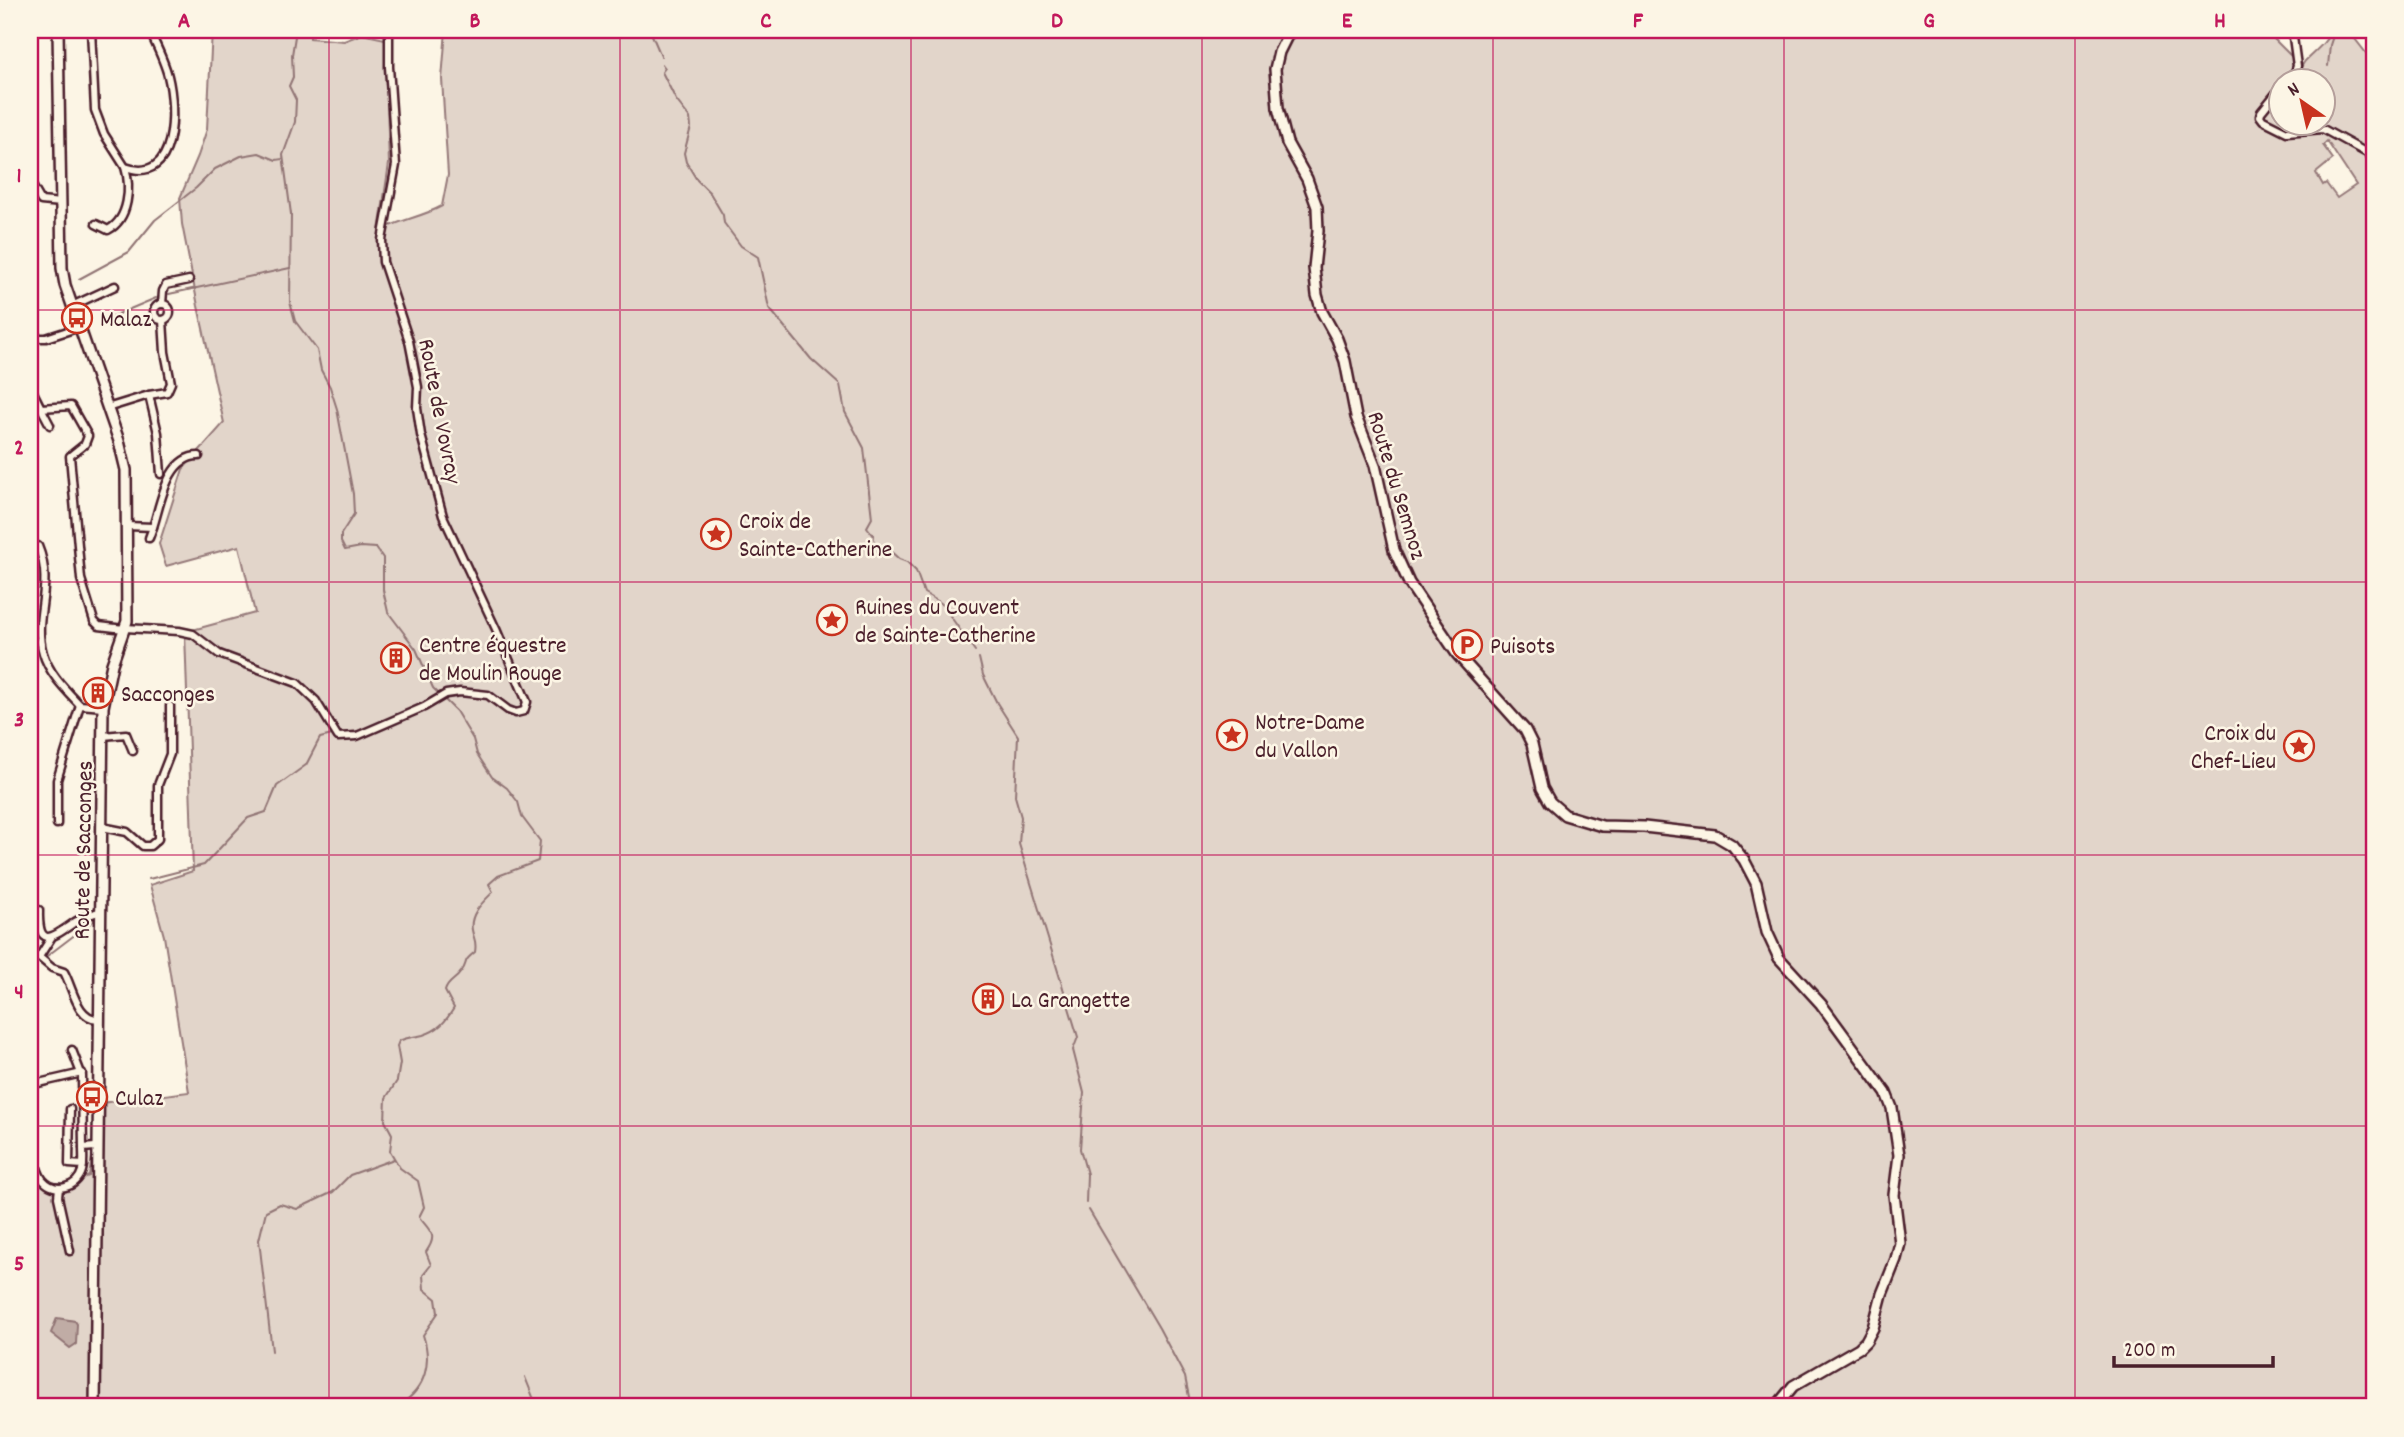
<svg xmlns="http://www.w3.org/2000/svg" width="2404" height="1437" viewBox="0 0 2404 1437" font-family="Dekko,sans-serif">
	<rect width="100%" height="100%" fill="#fcf5e5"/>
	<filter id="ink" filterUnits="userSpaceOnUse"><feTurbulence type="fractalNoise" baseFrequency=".0143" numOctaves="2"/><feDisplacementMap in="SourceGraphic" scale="14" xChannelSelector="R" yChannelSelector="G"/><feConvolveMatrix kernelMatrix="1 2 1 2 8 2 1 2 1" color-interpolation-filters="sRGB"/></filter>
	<g filter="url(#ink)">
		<path fill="#e2d5ca" stroke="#967a7a" stroke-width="2" fill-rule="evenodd" d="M212,30h98v8l34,3 18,-7 23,5 4,125 -10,67c20,-11 43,-14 63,-25l6,-31 -6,-96 4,-49h16l3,2 16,-2h1784l28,28v12l-8,6 2,4h-5v42h42v-42h-32c6,-6 8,-12 13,-19 10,-10 21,-18 27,-31h16l18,23 8,-4v1358h-2344v-278l16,56 14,2 29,-11 12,-73 88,-11 -25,-156 -14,-51 43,-14 -8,-239 70,-19 -16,-67 -73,20 -7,-22 24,-75 41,-46 -26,-117 -16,-82 -2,-26 18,-42 9,-27zM2327,141l29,44 -19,13 -11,-15 -3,2 -7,-12 17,-14 -10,-14z"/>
		<path fill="#c0aca5" stroke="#917474" stroke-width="2" d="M57,1318l18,3 2,3 -1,20 -6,4 -19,-15z"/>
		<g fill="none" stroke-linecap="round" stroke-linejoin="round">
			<g stroke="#917474" stroke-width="2">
				<path d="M296,30l-4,25 1,22 -4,9 7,14 -1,22 -12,33 8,59 -1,88 5,19 22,29 4,20 9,17 7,22 16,85 1,20 -13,20v8l4,8 16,-3 15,1 7,10v32l5,22 28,37 17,39 6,6"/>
				<path d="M652,30v5l9,21"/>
				<path d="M662,64l3,4 -3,4 14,28 14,18 1,9 -7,26 2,9 11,18 13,13 13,22 1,8 17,23 17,11 11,51 42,51 29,26 5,27 19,36 8,70 -5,9 7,9 -1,6 14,6 12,11 8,3 9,9 8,22 17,10 34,48"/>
				<path d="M2328,66l2,-21 5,-15"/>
				<path d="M79,279l50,-27 26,-32 41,-32 19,-19 26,-13 18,-3 17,7 7,-1"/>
				<path d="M169,294l121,-26"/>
				<path d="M104,320l52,-22"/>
				<path d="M979,658l4,17 14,28 21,33 -3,60 6,21 -2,27 59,193 -5,13 11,43 -4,56 7,25 -1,29"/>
				<path d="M340,734l17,-3"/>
				<path d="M149,879l55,-14 44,-47 18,-6 11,-26 29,-21 14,-27 12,-3"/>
				<path d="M47,956l46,-35"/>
				<path d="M30,971l6,-6"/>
				<path d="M1089,1210l70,118 26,49 6,30"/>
				<path d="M272,1351l-13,-111 7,-29 14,-7 17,5 36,-17 17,-17 44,-16"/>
				<path d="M525,1377l12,30"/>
				<path d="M401,1407v-3c25,-16 31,-42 22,-69l15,-22 -2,-14 -12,-10 -1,-14 8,-10 -5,-13c12,-17 5,-20 -7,-35l5,-10 -6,-26 -18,-13 -10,-17 2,-17 -7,-13 1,-23 11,-17 3,-18 -3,-17 2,-5c8,-4 15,-4 24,-6 16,-5 23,-14 31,-27l-9,-17c3,-10 10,-10 16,-19 8,-10 0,-9 14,-20 2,-12 -1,-11 -3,-22 -3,-16 11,-28 21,-38l-4,-8 9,-8 40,-15 2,-20 -18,-24 -4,-15 -11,-14 -15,-11 -15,-23 -4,-15 -17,-28 -13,-13"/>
			</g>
			<g stroke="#4a1f2b" stroke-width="11">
				<g id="street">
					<path d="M91,30l4,80 9,24 21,33c53,19 51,-59 43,-91 -4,-16 -12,-31 -19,-46"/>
					<path d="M2286,80l9,-8 2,-6 -5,-36"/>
					<path d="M2282,86l-21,26 -1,4 3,4 24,12 36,-3 51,28"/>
					<path d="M30,182l11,19 20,2"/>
					<path d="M96,224l12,6c21,-11 23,-43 17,-63"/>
					<path d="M162,304l1,-13 3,-6 23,-5"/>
					<circle cx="162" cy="312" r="8"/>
					<path d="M72,306l43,-20"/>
					<path d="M30,338h16l34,-11"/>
					<path d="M30,386l11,22 30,-2 17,30 -3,8 -15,12 11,123 13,42 5,5 25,3"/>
					<path d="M149,395l18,-3 4,-9 -6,-31 -2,-32"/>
					<path d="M41,408l9,17"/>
					<path d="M107,408l42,-13 9,38 3,41"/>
					<path d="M127,526l26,1c8,-24 14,-71 46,-71"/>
					<path d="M149,538l4,-11"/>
					<path d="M38,546c17,41 -6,70 5,107 6,21 23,37 37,52l23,2"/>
					<path d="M125,628l54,3 14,3 26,20 78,29 19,18 22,36 19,-1 67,-29 22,-13 14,-2 28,3 20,15 8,3 8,-2 3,-9 -31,-73 -53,-113 -22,-81 -4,-27 1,-21 -9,-46 -26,-79 -1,-22 14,-75 -7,-98v-37"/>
					<path d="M103,736l23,-2 7,17"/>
					<path d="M57,824v-44l23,-75"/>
					<path d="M102,827l25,5 16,14h7l8,-7v-54l12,-31v-48"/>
					<path d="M39,910c-1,40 13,28 36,12 8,-5 17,-8 26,-11"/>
					<path d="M39,957l13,11 12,4c9,16 13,48 35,47"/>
					<path d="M30,958l9,-1 12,-19"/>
					<path d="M72,1050l10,26 1,72"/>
					<path d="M30,1085l52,-12"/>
					<path d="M70,1109l-1,55 14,1"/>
					<path d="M30,1138c3,12 5,32 13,42 12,14 34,8 39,-9 2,-7 1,-16 1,-23l12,-1"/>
					<path d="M59,1188l-1,9 12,54"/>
				</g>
			</g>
			<g stroke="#4a1f2b" stroke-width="14">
				<g id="secondary">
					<path d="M58,30l4,238 3,17 54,156 7,29 1,151 -15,43 -9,43 -8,700"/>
					<path d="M1290,30l-11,22 -4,17 3,39 9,35 20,36 10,28 1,24 -4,37 3,27 5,17 15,27 8,22 11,56 19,48 19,85 15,33 48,71 68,76 7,14 10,44 8,14 15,13 37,11 42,1 71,8 17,10 12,15 12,23 11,49 12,26 42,46 65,89 6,15 7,47 -5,40 6,48 -4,16 -14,35 -9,34 -7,13 -7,7 -66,38 -17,21"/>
				</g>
			</g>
			<use href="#street" stroke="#fcf5e5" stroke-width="6"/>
			<use href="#secondary" stroke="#fcf5e5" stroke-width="9"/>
		</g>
	</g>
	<path fill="none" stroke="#c2185b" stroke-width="2" stroke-opacity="0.55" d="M329,30v1377M620,30v1377M911,30v1377M1202,30v1377M1493,30v1377M1784,30v1377M2075,30v1377M30,310h2344M30,582h2344M30,855h2344M30,1126h2344"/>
	<defs>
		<g id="bus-ring" transform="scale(1.575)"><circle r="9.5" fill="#fcf5e5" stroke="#c8321e" stroke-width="1.5"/><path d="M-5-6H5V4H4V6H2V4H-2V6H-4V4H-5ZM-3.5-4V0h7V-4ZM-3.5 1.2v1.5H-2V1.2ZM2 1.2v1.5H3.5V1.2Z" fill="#c8321e"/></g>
		<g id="sight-ring" transform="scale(1.575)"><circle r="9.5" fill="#fcf5e5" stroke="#c8321e" stroke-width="1.5"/><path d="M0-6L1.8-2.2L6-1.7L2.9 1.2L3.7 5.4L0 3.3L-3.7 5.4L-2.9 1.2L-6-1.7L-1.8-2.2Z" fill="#c8321e"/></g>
		<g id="parking-ring" transform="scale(1.575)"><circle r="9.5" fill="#fcf5e5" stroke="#c8321e" stroke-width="1.5"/><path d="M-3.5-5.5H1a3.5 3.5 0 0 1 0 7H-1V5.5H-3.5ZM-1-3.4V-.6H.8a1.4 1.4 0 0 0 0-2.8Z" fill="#c8321e"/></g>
		<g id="building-ring" transform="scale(1.575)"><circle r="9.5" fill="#fcf5e5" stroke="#c8321e" stroke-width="1.5"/><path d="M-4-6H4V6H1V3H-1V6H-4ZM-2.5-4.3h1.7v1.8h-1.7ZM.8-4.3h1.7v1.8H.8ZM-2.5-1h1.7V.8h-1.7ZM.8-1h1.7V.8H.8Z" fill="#c8321e"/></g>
	</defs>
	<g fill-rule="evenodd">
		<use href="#bus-ring" x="77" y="318"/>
		<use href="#sight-ring" x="716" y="534"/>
		<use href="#sight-ring" x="832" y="620"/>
		<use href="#parking-ring" x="1467" y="645"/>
		<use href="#building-ring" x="396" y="658"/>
		<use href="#building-ring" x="98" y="693"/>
		<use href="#sight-ring" x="1232" y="735"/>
		<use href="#sight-ring" x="2299" y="746"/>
		<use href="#building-ring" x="988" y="999"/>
		<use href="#bus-ring" x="92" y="1097"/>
	</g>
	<g text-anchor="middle" stroke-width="5" stroke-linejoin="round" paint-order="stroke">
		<g font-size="24" fill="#4a1f2b" stroke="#fcf5e5" text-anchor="start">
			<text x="100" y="326">Malaz</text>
			<text x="739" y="528">Croix de<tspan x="739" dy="28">Sainte-Catherine</tspan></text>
			<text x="855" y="614">Ruines du Couvent<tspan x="855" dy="28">de Sainte-Catherine</tspan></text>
			<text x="419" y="652">Centre équestre<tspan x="419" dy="28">de Moulin Rouge</tspan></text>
			<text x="1490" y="653">Puisots</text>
			<text x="121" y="701">Sacconges</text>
			<text x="1255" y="729">Notre-Dame<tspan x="1255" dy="28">du Vallon</tspan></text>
			<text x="2276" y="740" text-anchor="end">Croix du<tspan x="2276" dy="28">Chef-Lieu</tspan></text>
			<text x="1011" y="1007">La Grangette</text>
			<text x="115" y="1105">Culaz</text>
		</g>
		<g font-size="24" fill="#4a1f2b" stroke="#fcf5e5">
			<text transform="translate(441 411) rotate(79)" y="8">Route de Vovray</text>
			<text transform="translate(1398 485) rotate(73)" y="8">Route du Semnoz</text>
			<text transform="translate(82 850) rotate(-89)" y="8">Route de Sacconges</text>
		</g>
	</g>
	<rect width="2404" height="1437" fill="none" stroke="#fcf5e5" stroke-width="77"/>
	<g transform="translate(2302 102) rotate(326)"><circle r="33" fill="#fcf5e5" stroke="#b59f9b" stroke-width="2"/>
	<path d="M0-5L12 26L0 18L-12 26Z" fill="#c8321e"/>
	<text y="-10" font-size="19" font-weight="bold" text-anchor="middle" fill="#4a1f2b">N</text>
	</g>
	<path d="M2114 1356v10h159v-10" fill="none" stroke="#4a1f2b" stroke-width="3.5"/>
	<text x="2124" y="1356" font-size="21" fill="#4a1f2b" stroke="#fcf5e5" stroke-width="5" paint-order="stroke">200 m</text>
	<rect x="38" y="38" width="2328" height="1360" fill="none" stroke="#c2185b" stroke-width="2.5"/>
	<g font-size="23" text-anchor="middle" font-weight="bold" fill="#c2185b">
		<text x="184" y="27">A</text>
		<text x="475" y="27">B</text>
		<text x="766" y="27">C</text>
		<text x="1057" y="27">D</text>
		<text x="1347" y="27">E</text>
		<text x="1638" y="27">F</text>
		<text x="1929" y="27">G</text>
		<text x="2220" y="27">H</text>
		<text x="19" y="182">1</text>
		<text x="19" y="454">2</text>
		<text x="19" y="726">3</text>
		<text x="19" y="998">4</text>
		<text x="19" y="1270">5</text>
	</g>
</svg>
